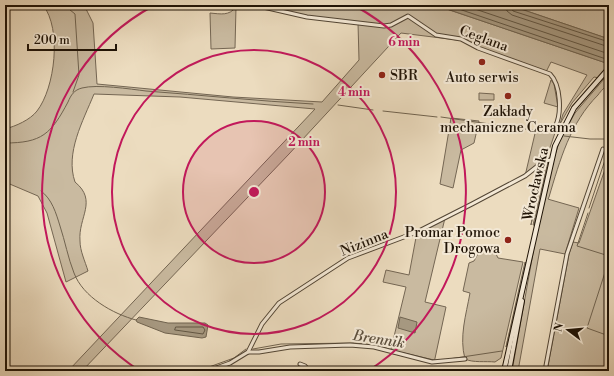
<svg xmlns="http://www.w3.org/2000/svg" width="614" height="376" viewBox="0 0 614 376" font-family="'Libre Bodoni',serif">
	<rect width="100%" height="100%" fill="#ecdcbf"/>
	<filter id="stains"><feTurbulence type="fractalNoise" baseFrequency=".005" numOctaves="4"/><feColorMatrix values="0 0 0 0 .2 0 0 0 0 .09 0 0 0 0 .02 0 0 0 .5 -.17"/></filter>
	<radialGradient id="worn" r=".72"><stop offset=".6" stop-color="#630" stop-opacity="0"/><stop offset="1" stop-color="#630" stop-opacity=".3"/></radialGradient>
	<g fill="#c9baa0" stroke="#746653">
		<path d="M43,5h41l9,18 4,61 136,13 89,5 37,-42 -1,-37 -51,-6 -29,-6 1,-6h156l174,59v21c-4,1 -8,6 -11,10 -28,28 -38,65 -49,102l-1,2 3,1 28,8 -14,46 -25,-5 -22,122h-6l23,-129 18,-81 7,-21 15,-27 29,-34 -10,-2 -22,26 -12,21 3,-10 24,-39 -36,-13 -5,10 -68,-24 -13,-7 -64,-8 -112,121 -207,217h-18l5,-1 246,-261 -135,-12 -86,-3c-11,27 -29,59 -19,88 23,19 3,35 5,59 0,10 5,20 8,30l-22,11 -19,-69 -9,-17 -33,-14v-53c11,-3 25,-9 32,-18 18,-23 25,-82 6,-106z"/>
		<path d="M509,5h95l5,2v32z"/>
		<path d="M236,7l-1,41 -24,1 -1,-36c11,1 19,3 26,-6z"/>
		<path d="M551,80l3,4 4,23 -14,-4z"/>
		<path d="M479,93l15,1v6h-15z"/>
		<path d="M451,118l28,3 -5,22 -13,7 -8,38 -13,-4z"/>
		<path d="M537,125l19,5 -10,29 -21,17z"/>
		<path d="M609,158v48l-3,10 3,3v152h-62l22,-117 4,-12 6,1z"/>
		<path d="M546,162l-15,62v1l12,-58z"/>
		<path d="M548,162l-14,63h-1z"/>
		<path d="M445,218l-20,84 21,5 -12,56 -44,-10 16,-66 -23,-5 3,-12 23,5 8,-43z"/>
		<path d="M480,250l16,4 2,4 25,4 -22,96 -6,4c-9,-1 -22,1 -30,-3 -6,-22 1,-44 5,-66l-7,-2 6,-28 5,-2z"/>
		<path d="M525,262l1,1 -20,84z"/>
	</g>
	<g fill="#a69880" stroke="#70634f">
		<path d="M435,5h74l100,34v25z"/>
		<path d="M139,317l29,6h37l3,2 -2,12 -4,1 -37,-5 -28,-11 -1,-2z"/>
		<path d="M400,317l17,5 -2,11 -17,-5z"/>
	</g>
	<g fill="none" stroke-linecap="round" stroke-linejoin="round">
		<g stroke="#625643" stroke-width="1">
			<path d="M447,5l162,55"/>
			<path d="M463,5l146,49"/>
			<path d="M505,5l2,6 5,4 97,32"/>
			<path d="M510,5l3,6 96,31"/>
			<path d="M176,327h27l2,3 -2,4 -28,-4z"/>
		</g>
		<g stroke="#70634f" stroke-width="1">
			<path d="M64,5l11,9 4,61 -6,17"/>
			<path d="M338,105l35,5"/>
			<path d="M383,111l54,6"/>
			<path d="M441,117l112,16"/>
			<path d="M564,136l26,3h19"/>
			<path d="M5,143c37,0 46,-9 63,-41 3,-7 6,-12 14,-14 15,-4 48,1 64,3 55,4 111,10 167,13"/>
			<path d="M41,191c11,8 15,22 19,35 5,15 8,32 14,47 9,24 39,41 62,47"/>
			<path d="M589,208l17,-51v-18"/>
			<path d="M588,213l-11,33 32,10"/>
			<path d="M609,260l-22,68 22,8"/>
			<path d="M253,349l28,-5 73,-1 22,2 19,6"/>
			<path d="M404,353l30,7"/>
			<path d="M449,359l53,-8"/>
			<path d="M198,371l36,-13 12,-9"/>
		</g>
		<g stroke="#524534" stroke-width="5">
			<g id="minor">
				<path d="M236,7l23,-1 48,11 77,9 7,-1 17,-9 28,19 25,4 17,9 72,26c11,11 12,40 5,53l6,3"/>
				<path d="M248,352h11l31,-5 60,-2 24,2 58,15 33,-3"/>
				<path d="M300,364l5,2 4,5"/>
				<path d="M208,371l22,-8 18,-11 14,-28 17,-21 69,-45 69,-26 55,-28 53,-28 19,-15 7,-1"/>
				<path d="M483,371v-1"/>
				<path d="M545,371l22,-117 36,-105"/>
			</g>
		</g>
		<g stroke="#1f1306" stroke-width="6">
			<g id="secondary">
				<path d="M504,371l51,-225 19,-38 35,-40"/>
				<path d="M509,371l13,-70"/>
			</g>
		</g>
		<use href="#minor" stroke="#f3e8d5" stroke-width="3"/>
		<use href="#secondary" stroke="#f3e8d5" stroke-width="4"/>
	</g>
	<circle cx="254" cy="192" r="71" fill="#c2185b" fill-opacity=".12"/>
	<g fill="none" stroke="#c2185b" stroke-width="2">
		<circle cx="254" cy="192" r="71"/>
		<circle cx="254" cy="192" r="142"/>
		<path d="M140 371A212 212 0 0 1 153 6M355 6A212 212 0 0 1 368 371"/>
	</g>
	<g fill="#8f2418" stroke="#f3e8d5" stroke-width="1.5">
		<circle cx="482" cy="62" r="4"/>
		<circle cx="382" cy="75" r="4"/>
		<circle cx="508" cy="96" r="4"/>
		<circle cx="508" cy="240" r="4"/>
	</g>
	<g text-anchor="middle" stroke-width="4" stroke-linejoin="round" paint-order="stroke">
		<g font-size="14" fill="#1f1306" stroke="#f3e8d5">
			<text transform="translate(484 38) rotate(20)" y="5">Ceglana</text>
			<text transform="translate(535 184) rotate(-77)" y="5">Wrocławska</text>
			<text transform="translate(364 242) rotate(-22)" y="5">Nizinna</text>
		</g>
		<g font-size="14" fill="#1f1306" stroke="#f3e8d5">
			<text x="390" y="80" text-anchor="start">SBR</text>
			<text x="482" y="82">Auto serwis</text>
			<text x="508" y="116">Zakłady<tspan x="508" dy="16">mechaniczne Cerama</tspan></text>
			<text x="500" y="237" text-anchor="end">Promar Pomoc<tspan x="500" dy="16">Drogowa</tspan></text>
		</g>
		<g font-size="15" font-style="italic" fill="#5c4f3d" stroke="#f3e8d5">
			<text transform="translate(379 339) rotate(9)" y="5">Brennik</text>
		</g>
	</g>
	<circle cx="254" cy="192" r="6" fill="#c2185b" stroke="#f3e8d5" stroke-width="2"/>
	<g font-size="12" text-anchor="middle" font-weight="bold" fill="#c2185b" stroke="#f3e8d5" stroke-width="4" stroke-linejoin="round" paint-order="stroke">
		<text x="404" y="46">6 min</text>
		<text x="354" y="96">4 min</text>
		<text x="304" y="146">2 min</text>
	</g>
	<rect width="614" height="376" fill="none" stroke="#ecdcbf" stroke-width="20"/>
	<rect x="6" y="6" width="602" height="364" fill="none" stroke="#1f1306" stroke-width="2"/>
	<rect x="10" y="10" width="594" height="356" fill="none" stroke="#1f1306"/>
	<g transform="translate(568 330) rotate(286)" stroke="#f3e8d5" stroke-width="3" paint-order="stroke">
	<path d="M0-3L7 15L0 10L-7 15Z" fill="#1f1306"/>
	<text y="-6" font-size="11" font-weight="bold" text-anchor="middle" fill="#1f1306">N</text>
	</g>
	<path d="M28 44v6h88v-6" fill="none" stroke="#1f1306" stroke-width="2"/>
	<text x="34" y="44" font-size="12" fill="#1f1306" stroke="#f3e8d5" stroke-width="3" paint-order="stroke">200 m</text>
	<rect width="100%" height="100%" filter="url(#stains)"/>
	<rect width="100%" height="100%" fill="url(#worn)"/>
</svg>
